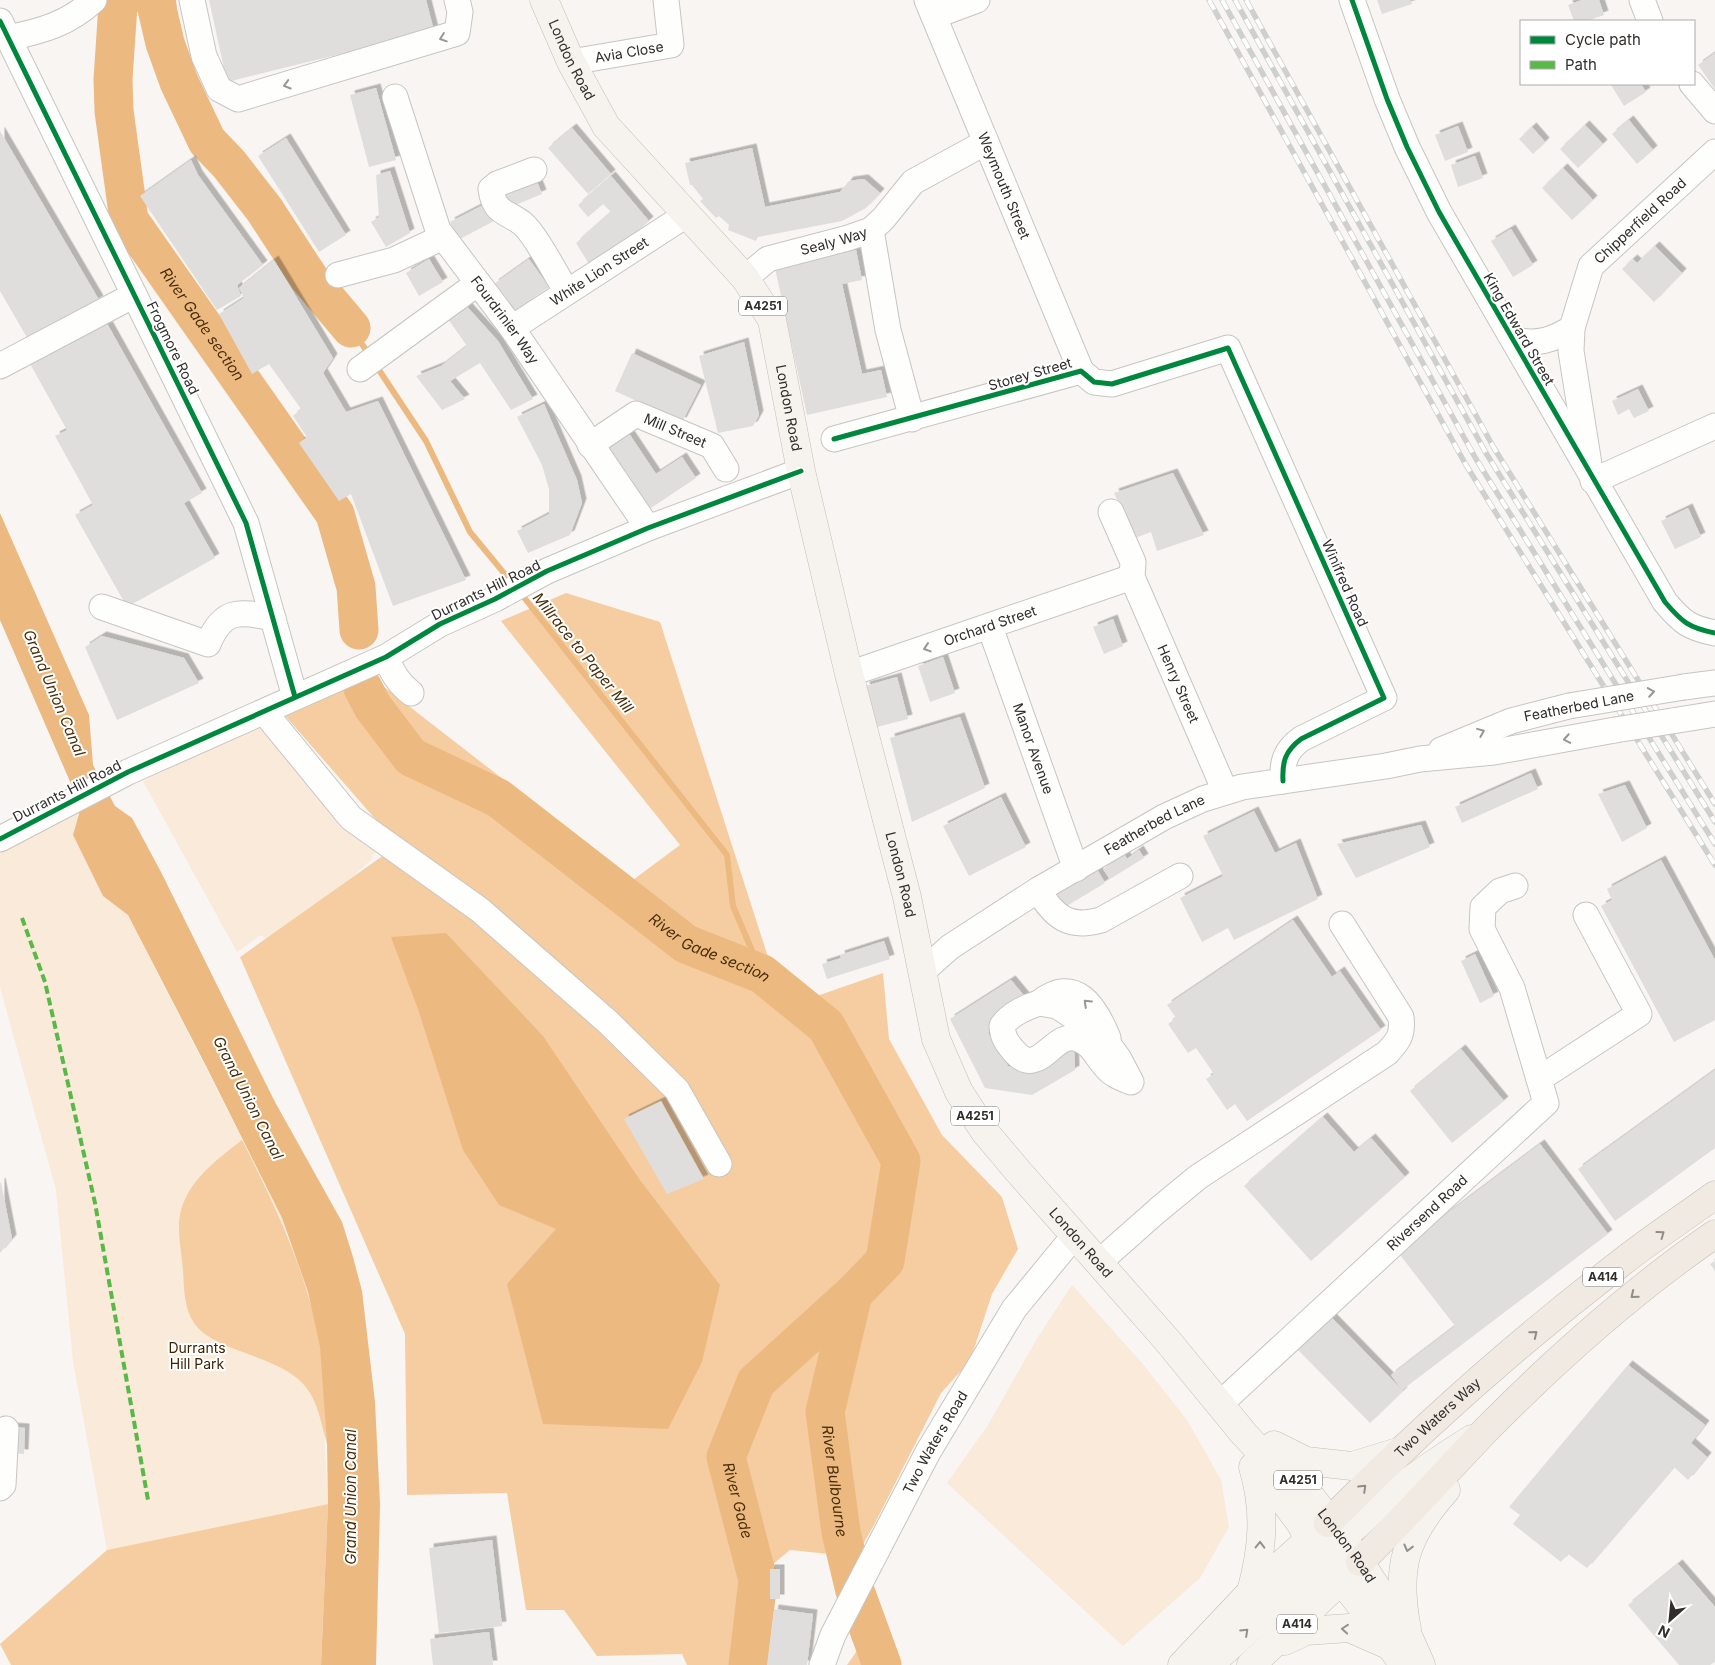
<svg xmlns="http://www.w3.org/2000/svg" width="1715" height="1665" viewBox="0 0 1715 1665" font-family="Inter,sans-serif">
	<defs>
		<filter id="shadow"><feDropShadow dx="4.5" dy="-4.5" stdDeviation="0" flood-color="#0004"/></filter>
	</defs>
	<rect width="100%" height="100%" fill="#f8f5f2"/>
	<g fill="#faead9">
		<path d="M264,722l121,125 -14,9 2,2 -97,90 -15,-13 -24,17 -94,-171z"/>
		<path d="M81,807l-8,28 30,61 25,19 154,303 38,129 8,157 -221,46 -34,-189 -17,-171 -56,-203v-135z"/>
		<path d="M1072,1285l70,78 45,57 34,60 8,47 -29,51 -77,68 -176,-163 41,-58 48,-85z"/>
	</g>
	<g fill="#f6cda0">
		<path d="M566,593l94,29 110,341 44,34 69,-24 6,66 53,96 60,62 16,52 -26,45 -22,67 -29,32 -67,132 -25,44 -20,-15 -39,-4 -35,29 -12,86h-56l-5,-11 -85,2 -33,-46h-38l-19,-117 -100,2 -2,-161 -165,-377 158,-112 -117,-134 80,-42 272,211 47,-35 -179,-224z"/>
		<path d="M242,1140c33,66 65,131 78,205 5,32 5,66 7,99 -5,-16 -8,-37 -17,-51 -22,-38 -95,-39 -116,-70 -10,-15 -10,-35 -11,-52 -1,-16 -5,-34 -4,-49 3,-37 36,-61 63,-82z"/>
		<path d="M328,1504l-7,161h-310l-11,-21 107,-94z"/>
		<path d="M876,1624l24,41h-53z"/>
	</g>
	<g fill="#ecba80">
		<path d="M110,0h66l4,42 27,99c-6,-2 -14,-4 -18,-7 -22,-16 -44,-101 -48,-128l-8,-6 -7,4 -2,63 -10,99 -9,-46 -1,-106z"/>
		<path d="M0,513l89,202 4,50 22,41 17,12 29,54 114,230 67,120 11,35 9,34 13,111 5,102 -4,161h-55l7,-161 -1,-60 -7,-97 -12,-55 -26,-74 -75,-150 -79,-153 -25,-19 -30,-61 8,-28 -81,-187z"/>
		<path d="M446,933l97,103 97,144 80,105 -18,77 -34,67 -125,-5 -36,-140 49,-55 -57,-24 -36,-55 -45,-141 -27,-72z"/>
	</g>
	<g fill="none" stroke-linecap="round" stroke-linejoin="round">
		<g stroke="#ecba80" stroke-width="6">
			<path d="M351,328l19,28"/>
			<path d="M375,364l51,77 44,91 43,52"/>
			<path d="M519,591l208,264 6,51 29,68"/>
		</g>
		<g stroke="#ecba80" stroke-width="39">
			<path id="s1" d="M122,0l-4,5 -5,74 1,32 15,109 206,294 21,73 3,43"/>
			<path d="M155,0l10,43 14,39 28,59 22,23 35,45 45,69 42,50"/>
			<path id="s2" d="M363,688l10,19 38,50 87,41 188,146 76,30 64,52 75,135 -16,100 -32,33 -97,88 -30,75 32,123 -10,85"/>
			<path id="s3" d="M853,1294l-28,118 16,120 14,59 27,74"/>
		</g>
	</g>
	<g fill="#e0dedc" filter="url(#shadow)">
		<path d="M209,0h217l8,31 -207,51z"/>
		<path d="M1377,0h33l2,4 -30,10z"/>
		<path d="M1582,0h17l5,15 -17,6h-13l-6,-16z"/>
		<path d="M1715,53v36l-17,-24z"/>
		<path d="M1613,84h28l5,8 -22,14 -13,-21z"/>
		<path d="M376,88l20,72 -27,7 -19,-72z"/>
		<path d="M1629,120l24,30 -16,14 -25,-30z"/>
		<path d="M1585,125l18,19 -25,24 -18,-19z"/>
		<path d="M1458,126l10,26 -23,9 -10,-26z"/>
		<path d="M1532,127l13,15 -12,12 -14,-15z"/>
		<path d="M572,128l39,46 -23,20 -40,-46z"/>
		<path d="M0,131l99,169 -70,41 -29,-50z"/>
		<path d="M286,138l60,97 -27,17 -61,-96z"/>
		<path d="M752,148l13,59 75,-15 9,-11 15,-2 16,14 -14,15 -24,13 -84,16 -2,4 -28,-11 1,-5 -10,-9 -3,2 -16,-17 3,-2 -11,-14h-2l-5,-22z"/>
		<path d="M1475,156l8,22 -25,9 -7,-22z"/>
		<path d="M191,160l7,15 65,90 -26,20 4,11 -24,14 -77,-114z"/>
		<path d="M1563,168l30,32 -21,20 -30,-32z"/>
		<path d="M390,171l20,62 -24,14 -15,-25 8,-5 -3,-42z"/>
		<path d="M611,176l38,45 -33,29 -27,14 -13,-21 35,-31 -8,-8 -15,13 -10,-12z"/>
		<path d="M535,177l7,17 -39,16 -7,-17z"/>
		<path d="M485,204l9,17 -34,18 -10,-17z"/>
		<path d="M1511,229l22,36 -20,12 -22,-36z"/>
		<path d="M1655,246l27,27 -28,29 -32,-33 11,-10 4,4z"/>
		<path d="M856,250l6,30 -20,4 20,90 19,-4 6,27 -80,18 -32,-147z"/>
		<path d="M429,259l14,23 -24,14 -13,-23z"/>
		<path d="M529,259l20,28 -36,25 -19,-28z"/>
		<path d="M274,260l59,98 -10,15 23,39 32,-11 88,179 -73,26 -42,-112 -12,7 -40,-58 8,-6 -14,-21 8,-7 -32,-45 -17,10 -33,-60 25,-16 -5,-10z"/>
		<path d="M460,299l38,42 35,58 -22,11 -31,-47 -30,18 15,18 -23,11 -26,-34 25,-10 26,-20 -24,-34z"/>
		<path d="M105,320l97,173 -18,10 31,55 -88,49 -52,-92 18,-10 -38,-69 12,-6 -38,-68z"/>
		<path d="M744,342l15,73 -6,11 -35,7 -19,-77z"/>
		<path d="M632,353l69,32 -19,37 -67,-31z"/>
		<path d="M1638,389l11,22 -15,7 -5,-9 -11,6 -6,-14z"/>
		<path d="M544,404l33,76 5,23 -12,32 -42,18 -11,-22 32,-17v-25l-7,-24 -25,-48z"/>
		<path d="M628,432l28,42 26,-17 14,21 -48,32 -42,-63z"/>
		<path d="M1173,473l31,62 -47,16 -6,-19 -16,6 -21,-45z"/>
		<path d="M1688,508l13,29 -26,12 -14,-28z"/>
		<path d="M1113,619l10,27 -19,8 -11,-27z"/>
		<path d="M102,636l82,22 15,25 -82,37 -32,-73z"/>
		<path d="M943,657l12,36 -25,9 -12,-36z"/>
		<path d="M897,677l11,42 -31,8 -12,-41z"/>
		<path d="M960,717l25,71 -73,34 -22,-84z"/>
		<path d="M1531,773l7,16 -76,34 -7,-16z"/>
		<path d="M1625,785l22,43 -25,14 -24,-48z"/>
		<path d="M1001,797l25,50 -57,29 -26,-50z"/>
		<path d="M1254,811l21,42 21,-10 22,56 -84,41 -6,-12 -26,14 -22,-44 43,-22 -20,-40z"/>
		<path d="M1421,825l9,22 -74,31 -19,-34z"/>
		<path d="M1139,850l5,8 -34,21 -7,-10 21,-15 3,5z"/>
		<path d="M1661,860l54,100v60l-41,22 -73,-136 11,-6 -5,-11z"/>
		<path d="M1094,864l11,19 -40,24 -11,-19z"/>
		<path d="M1293,920l39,57 8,-6 41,59 -134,91 -12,-17 -8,6 -21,-31 8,-5 -18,-26 -8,5 -20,-29 8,-6 -9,-13z"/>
		<path d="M884,941l6,18 -63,20 -5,-15 19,-6 -1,-3z"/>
		<path d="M1475,954l19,42 -14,7 -19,-42z"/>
		<path d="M1011,980l15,18 -31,20 -7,15 20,33 21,5 45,-24 1,23 -43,25 -47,-7 -35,-69z"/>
		<path d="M1461,1049l43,52 -52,42 -42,-52z"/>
		<path d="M1715,1070v78l-100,73 -37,-52z"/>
		<path d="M661,1101l43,78 -37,15 -43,-75z"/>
		<path d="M1323,1117l31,35 17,-14 34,39 -94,84 -67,-75z"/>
		<path d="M1540,1144l68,90 -206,156 -11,-15 64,-49 -58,-75z"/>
		<path d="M1,1182l11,57 -12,14v-70z"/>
		<path d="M1715,1261v10l-5,-7z"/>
		<path d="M1331,1317l72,74 -33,32 -73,-74z"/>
		<path d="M1628,1365l77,60 -14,18 16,14 -19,23 -14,-13 -87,101 -19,-14 -7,8 -48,-38 7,-9 -11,-8z"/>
		<path d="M9,1427l16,1 -1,26 -16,-1z"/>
		<path d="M492,1540l10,86 -63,7 -10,-85z"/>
		<path d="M1678,1564l37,43v55l-5,3h-31l-51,-60z"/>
		<rect x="770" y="1569" width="10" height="30"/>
		<path d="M774,1609l39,5 -6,51h-40z"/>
		<path d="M489,1632l4,33h-60l-3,-26z"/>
	</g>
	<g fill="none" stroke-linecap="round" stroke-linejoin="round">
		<g stroke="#c7c5c3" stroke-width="27">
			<g id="minor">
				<path d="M192,0l12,56 15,33 19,10 219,-66 3,-21 -3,-12"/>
				<path id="s4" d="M927,0l154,371"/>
				<path d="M1352,0l35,99 20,48 32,65 226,390c17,20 24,26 50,31"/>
				<path d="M1642,0l8,21"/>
				<path d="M934,16l43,-16"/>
				<path d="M0,21l246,502 49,174"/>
				<path d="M8,38c34,-7 60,-14 86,-38"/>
				<path id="s5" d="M571,62l100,-17 -5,-45"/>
				<path d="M1692,84l23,27"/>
				<path id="s6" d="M395,97l43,133 74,98 136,200"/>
				<path d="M534,170l-37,14 -6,5c3,25 16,22 32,35 12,10 34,52 44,68"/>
				<path d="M871,230l17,100 24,89"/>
				<path d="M338,275l56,-15 49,-23"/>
				<path id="s7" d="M745,278l23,-19 80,-21 23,-8 12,-11 30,-37 73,-40"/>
				<path id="s8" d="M512,328l174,-113"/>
				<path d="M1515,340c22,5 38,0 57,-12"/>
				<path d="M0,366l134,-71"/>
				<path d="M360,369l118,-86"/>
				<path d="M834,439l247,-68 13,11 18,2 116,-36 156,350 -83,41c-16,12 -19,23 -18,42"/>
				<path id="s9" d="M590,445l46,-31 76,32 14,23"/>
				<path id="s10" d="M1589,464l-18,-113 1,-23 19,-62 124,-114"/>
				<path d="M1593,481l122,-55"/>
				<path id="s11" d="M1111,512l22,50 -1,15 93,214"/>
				<path d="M102,607l106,37c15,-36 31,-33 65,-26"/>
				<path id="s12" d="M990,627l86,242"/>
				<path d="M386,657c6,15 12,26 25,36"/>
				<path id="s13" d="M849,674l283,-97"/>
				<path d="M1684,687l31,-4"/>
				<path d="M265,713l86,105 129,92 129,113 68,67 42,74"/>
				<path d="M1672,721l43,-7"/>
				<path d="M1441,750l70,-29 58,-15"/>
				<path d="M0,839l128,-67 258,-115 54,-33 55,-25 52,-28 101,-43 153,-57"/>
				<path d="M1038,890c16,27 31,39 63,30l79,-44"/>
				<path id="s14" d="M922,972l28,-25 88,-57 126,-73 39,-18 39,-12 144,-21 34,-7 74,-7 121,-22"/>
				<path d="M1039,1003l18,3 45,29 17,24 12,23c-10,-4 -19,-7 -26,-16 -9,-10 -13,-22 -27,-27 -25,-10 -39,43 -65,11 -7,-8 -10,-13 -11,-24 7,-11 24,-19 37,-23z"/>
				<path d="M1039,1003c36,-29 56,3 69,35"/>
				<path d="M1539,1079l100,-65 -53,-99"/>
				<path d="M1098,1263l60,-53 40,-33 189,-124c12,-13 16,-18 14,-36l-59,-93"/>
				<path id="s15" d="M1220,1404l326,-301 -34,-115 -30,-59 1,-22 17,-16 15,-5"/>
				<path d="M0,1488l3,-3 3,-56"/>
				<path id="s16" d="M822,1665l11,-30 95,-183 86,-143 60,-73"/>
			</g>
		</g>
		<g stroke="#c5bdb5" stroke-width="29">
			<g id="major">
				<path id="s17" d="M544,0l27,62 35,64 139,152 27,42 29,151 48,203 58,223 29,142 23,53 26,40 32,38 149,169 78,95 13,14 36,25 67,89 49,76 12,27"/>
				<path d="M1274,1445l32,16 46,5 49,-15"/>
				<path d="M1257,1448l13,34 31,42 8,16 47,59 48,66"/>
				<path d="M1323,1534l18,3c16,-9 27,-24 41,-35 29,-23 59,-44 90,-63"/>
				<path d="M1251,1592c12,-44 15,-81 2,-125"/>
				<path d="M1407,1629c-12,-61 -2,-93 39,-139"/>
				<path d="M1285,1641l21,-10 43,-3 39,17"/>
				<path d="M1182,1665l69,-73 72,-65"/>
				<path d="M1209,1665l107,-97 15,-2 16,3"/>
				<path d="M1251,1665l102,-96"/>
			</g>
		</g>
		<g stroke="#c5bdb5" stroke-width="29">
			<g id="highway">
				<path id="s18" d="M1328,1523c90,-92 187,-178 289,-257 31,-25 65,-47 98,-71"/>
				<path d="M1360,1562c43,-42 83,-87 125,-131 71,-72 147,-140 230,-197"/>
			</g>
		</g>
		<use href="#minor" stroke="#fefefd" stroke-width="25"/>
		<use href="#major" stroke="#f6f2ed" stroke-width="28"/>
		<use href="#highway" stroke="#f0eae3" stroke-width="28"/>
		<g stroke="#cfcfcd" stroke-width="5.5">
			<g id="rail">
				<path d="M1209,0l257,465 249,400"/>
				<path d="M1222,0l254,459 239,385"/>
				<path d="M1235,0l251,453 229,369"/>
				<path d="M1246,0l248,448 221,356"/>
			</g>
		</g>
		<use href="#rail" stroke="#fff" stroke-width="4" stroke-dasharray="11" stroke-linecap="butt"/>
		<g stroke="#c7c5c3" stroke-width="27" stroke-linecap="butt">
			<g id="minor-bridge">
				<path d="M1569,706l115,-19"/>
				<path d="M1615,730l57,-9"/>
			</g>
		</g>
		<use href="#minor-bridge" stroke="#fefefd" stroke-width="25"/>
		<path stroke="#58b947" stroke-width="4" stroke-dasharray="8 4" stroke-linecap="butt" d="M22,918l23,64 50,221 53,297"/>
		<g stroke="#fff" stroke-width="8">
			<g id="cycleway">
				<path d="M1352,0l35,99 20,48 32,65 226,390c17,20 24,26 50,31"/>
				<path d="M0,21l246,502 49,174"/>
				<path d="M834,439l247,-68 13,11 18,2 116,-36 156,350 -83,41c-16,12 -19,23 -18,42"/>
				<path d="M0,839l128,-67 258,-115 54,-33 55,-25 52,-28 101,-43 153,-57"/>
			</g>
		</g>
		<use href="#cycleway" stroke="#00873e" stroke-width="5"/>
	</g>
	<defs><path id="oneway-chevron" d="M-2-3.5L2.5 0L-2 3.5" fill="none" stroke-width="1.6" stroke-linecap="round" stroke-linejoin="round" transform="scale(1.25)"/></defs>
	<g stroke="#979694">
		<use href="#oneway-chevron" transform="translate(443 38) rotate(161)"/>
		<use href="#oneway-chevron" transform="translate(287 85) rotate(164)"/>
		<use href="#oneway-chevron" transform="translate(927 648) rotate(162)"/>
		<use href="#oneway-chevron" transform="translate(1651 692) rotate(-9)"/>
		<use href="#oneway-chevron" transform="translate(1481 732) rotate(-22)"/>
		<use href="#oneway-chevron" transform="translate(1567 739) rotate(170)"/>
		<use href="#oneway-chevron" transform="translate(1087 1003) rotate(-136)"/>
	</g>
	<g stroke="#908c87">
		<use href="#oneway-chevron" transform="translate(1661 1234) rotate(-36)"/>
		<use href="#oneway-chevron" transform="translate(1634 1295) rotate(141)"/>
		<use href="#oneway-chevron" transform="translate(1534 1334) rotate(-39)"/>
		<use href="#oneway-chevron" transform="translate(1363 1488) rotate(-44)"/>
	</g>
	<g stroke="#93908c">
		<use href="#oneway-chevron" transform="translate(1260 1545) rotate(-89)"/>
		<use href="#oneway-chevron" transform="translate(1408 1548) rotate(104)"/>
		<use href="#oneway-chevron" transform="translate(1345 1629) rotate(-175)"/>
		<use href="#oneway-chevron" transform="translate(1245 1632) rotate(-43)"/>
	</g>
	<g text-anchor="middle" stroke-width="4" stroke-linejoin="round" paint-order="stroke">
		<g fill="#fff" stroke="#6e6c6b" stroke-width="1">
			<rect x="739" y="296.5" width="48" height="19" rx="4"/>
			<rect x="951" y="1106.5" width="48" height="19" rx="4"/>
			<rect x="1583" y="1267.5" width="40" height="19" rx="4"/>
			<rect x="1274" y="1470.5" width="48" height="19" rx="4"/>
			<rect x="1277" y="1614.5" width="40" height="19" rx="4"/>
		</g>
		<g font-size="12" font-weight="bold" fill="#302d2b">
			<text x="763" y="310">A4251</text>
			<text x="975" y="1120">A4251</text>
			<text x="1603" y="1281">A414</text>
			<text x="1298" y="1484">A4251</text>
			<text x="1297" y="1628">A414</text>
		</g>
		<g font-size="14" fill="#302d2b" stroke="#fff">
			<text dy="5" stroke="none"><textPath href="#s5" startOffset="59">Avia Close</textPath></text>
			<text dy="5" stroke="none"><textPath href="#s17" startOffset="66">London Road</textPath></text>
			<text dy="5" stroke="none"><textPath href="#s4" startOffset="201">Weymouth Street</textPath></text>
			<text dy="5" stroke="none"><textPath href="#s10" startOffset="269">Chipperfield Road</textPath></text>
			<text dy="5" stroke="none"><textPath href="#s7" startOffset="98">Sealy Way</textPath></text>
			<text dy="5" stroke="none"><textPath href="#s8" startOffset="104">White Lion Street</textPath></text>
			<text dy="5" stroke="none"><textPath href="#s6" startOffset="252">Fourdrinier Way</textPath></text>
			<text transform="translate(1519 329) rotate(60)" y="5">King Edward Street</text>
			<text transform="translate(173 348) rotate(64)" y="5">Frogmore Road</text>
			<text transform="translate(1030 374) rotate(-16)" y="5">Storey Street</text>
			<text dy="5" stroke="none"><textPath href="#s17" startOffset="486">London Road</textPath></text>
			<text dy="5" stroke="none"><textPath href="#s9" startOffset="98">Mill Street</textPath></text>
			<text transform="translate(1345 583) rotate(66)" y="5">Winifred Road</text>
			<text transform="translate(486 590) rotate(-26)" y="5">Durrants Hill Road</text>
			<text dy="5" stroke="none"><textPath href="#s13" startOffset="149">Orchard Street</textPath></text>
			<text dy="5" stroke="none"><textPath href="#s11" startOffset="186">Henry Street</textPath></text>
			<text transform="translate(1579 706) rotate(-11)" y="5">Featherbed Lane</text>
			<text dy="5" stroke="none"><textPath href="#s12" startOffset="129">Manor Avenue</textPath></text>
			<text transform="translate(67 791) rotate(-27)" y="5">Durrants Hill Road</text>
			<text dy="5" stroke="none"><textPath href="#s14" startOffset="276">Featherbed Lane</textPath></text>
			<text dy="5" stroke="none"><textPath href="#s17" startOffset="966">London Road</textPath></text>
			<text dy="5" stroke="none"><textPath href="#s15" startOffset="282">Riversend Road</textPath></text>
			<text dy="5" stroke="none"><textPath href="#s17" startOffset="1386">London Road</textPath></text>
			<text dy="5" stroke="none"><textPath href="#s18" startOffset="152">Two Waters Way</textPath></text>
			<text dy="5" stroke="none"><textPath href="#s16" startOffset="250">Two Waters Road</textPath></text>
			<text dy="5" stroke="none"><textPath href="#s17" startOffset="1791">London Road</textPath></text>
		</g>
		<g font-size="14" fill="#3e2200" stroke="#fff">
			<text x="197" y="1353">Durrants<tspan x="197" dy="16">Hill Park</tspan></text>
		</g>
		<g font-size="15" font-style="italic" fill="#492d09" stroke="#fff">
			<text dy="5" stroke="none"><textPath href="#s1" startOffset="350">River Gade section</textPath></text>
			<text transform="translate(583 653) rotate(51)" y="5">Millrace to Paper Mill</text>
			<text transform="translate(54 693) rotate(67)" y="5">Grand Union Canal</text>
			<text dy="5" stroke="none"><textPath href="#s2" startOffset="441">River Gade section</textPath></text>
			<text transform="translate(248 1098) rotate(63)" y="5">Grand Union Canal</text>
			<text dy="5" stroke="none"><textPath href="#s3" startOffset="191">River Bulbourne</textPath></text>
			<text transform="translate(351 1497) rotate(-90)" y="5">Grand Union Canal</text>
			<text dy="5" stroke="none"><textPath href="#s2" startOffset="1141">River Gade</textPath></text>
		</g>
	</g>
	<rect x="1520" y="20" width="175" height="65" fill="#ffffff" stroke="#acabaa"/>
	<rect x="1530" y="36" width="25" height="8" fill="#00873e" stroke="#acabaa"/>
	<text x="1565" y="45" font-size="15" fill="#302d2b">Cycle path</text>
	<rect x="1530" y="61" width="25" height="8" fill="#58b947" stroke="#acabaa"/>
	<text x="1565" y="70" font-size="15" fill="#302d2b">Path</text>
	<g transform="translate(1670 1620) rotate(207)" stroke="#ffffff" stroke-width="4" paint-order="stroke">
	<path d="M0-4L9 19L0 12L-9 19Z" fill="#302d2b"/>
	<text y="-8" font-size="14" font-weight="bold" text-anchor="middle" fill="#302d2b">N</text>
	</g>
</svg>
